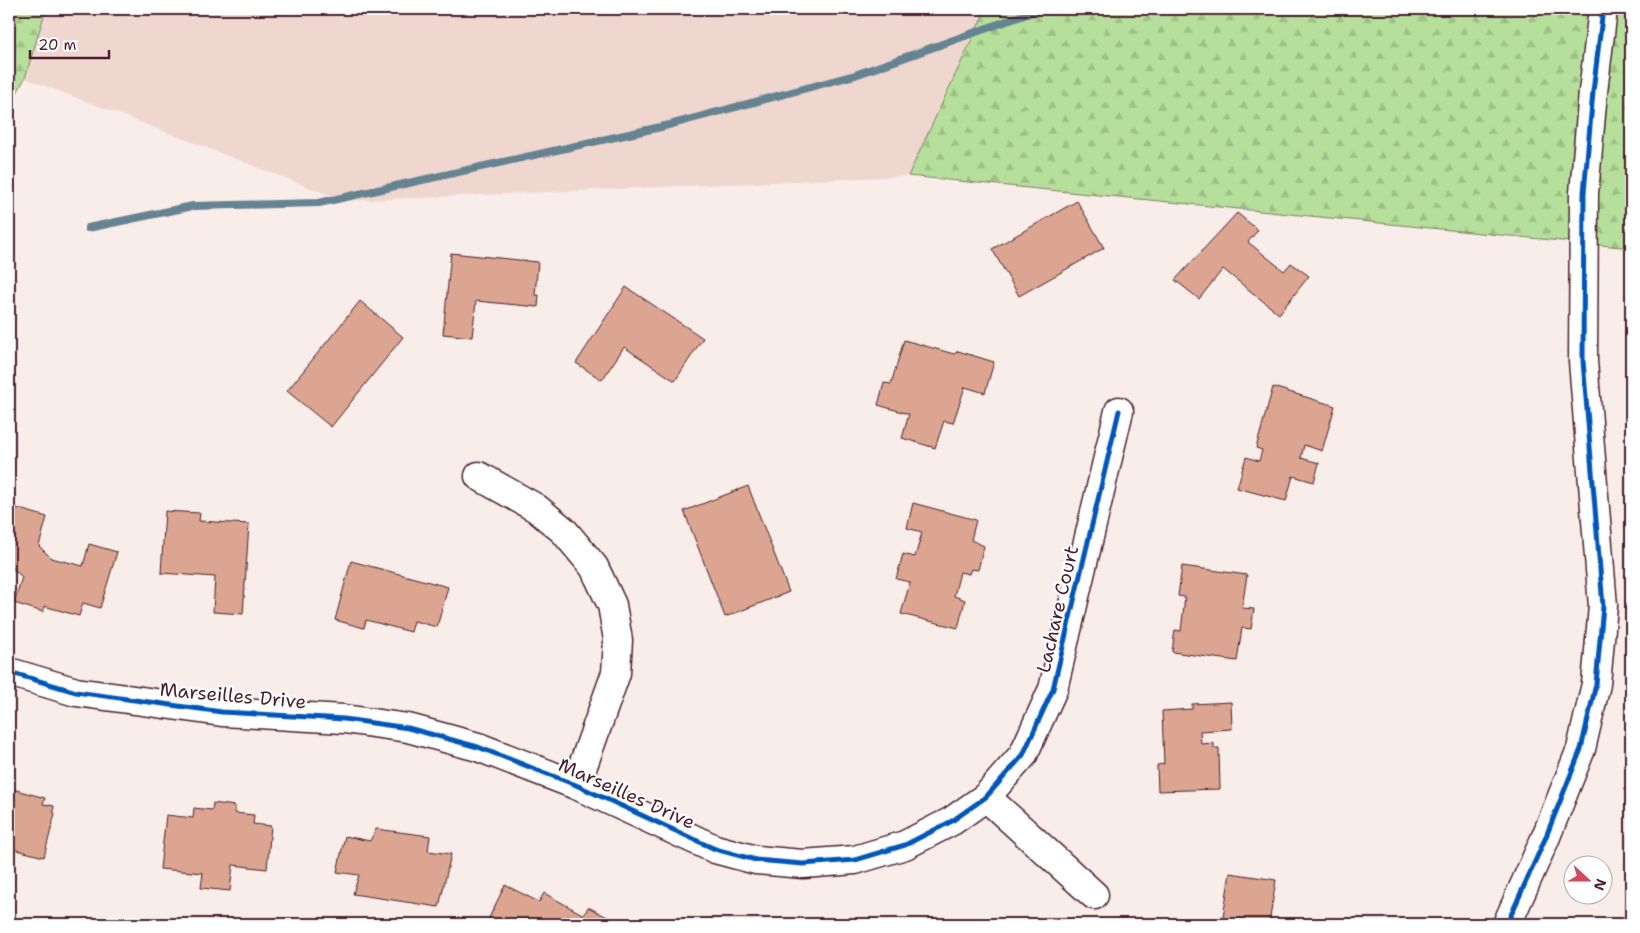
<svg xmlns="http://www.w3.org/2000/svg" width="1640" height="933" viewBox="0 0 1640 933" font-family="'Shantell Sans',sans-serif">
	<defs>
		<pattern id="forest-firs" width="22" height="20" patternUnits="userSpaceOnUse" patternTransform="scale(1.25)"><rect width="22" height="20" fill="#b6df9b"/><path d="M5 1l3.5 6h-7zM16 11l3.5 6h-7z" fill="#9ebf86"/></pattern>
	</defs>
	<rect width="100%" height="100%" fill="#f8ede9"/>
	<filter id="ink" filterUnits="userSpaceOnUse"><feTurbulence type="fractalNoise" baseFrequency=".02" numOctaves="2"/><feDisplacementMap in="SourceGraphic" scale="10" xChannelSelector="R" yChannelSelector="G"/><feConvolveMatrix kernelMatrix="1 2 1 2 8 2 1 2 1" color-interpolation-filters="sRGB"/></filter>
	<g filter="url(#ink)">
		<path fill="#efd7cf" d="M46,9h940l-78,167 -563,25 -320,-123z"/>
		<g fill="url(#forest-firs)" stroke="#807f63">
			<path d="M9,9h37l-21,69 -16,30z"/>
			<path d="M986,9h645v239l-723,-72z"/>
		</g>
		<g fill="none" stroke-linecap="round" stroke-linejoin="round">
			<path stroke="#668392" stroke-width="8" d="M88,228l105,-22 126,-3 346,-77 190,-51 186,-66"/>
		</g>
		<g fill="#dba591" stroke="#4a1f2b">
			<path d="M1077,201l27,47 -85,48 -27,-47z"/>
			<path d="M1237,213l21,17 -10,12 36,29 7,-8 18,13 -30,38 -56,-45 -24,30 -24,-19z"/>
			<path d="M451,253l87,9 -3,33h4l-1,12 -62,-6 -4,36 -29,-3z"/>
			<path d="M626,287l77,51 -28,43 -51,-34 -22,33 -26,-17z"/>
			<path d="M360,301l43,36 -72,90 -44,-36z"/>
			<path d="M904,340l50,14 4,-3 36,11 -9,31 -20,-6 -12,36 -9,-2 -9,27 -33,-10 7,-24 -31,-9 6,-22 7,1z"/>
			<path d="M1273,387l62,19 -13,45 -18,-6 -3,13 18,5 -5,19 -21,-6 -7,25 -49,-13 9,-31 13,4 3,-11 -6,-2z"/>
			<path d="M748,486l41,106 -64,25 -41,-106z"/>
			<path d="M913,503l63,17 -5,20 13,6 -6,24 -7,-1 -2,5 -9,-2 -6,24 11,4 -7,28 -57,-14 9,-32 -14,-3 7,-25 12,3 7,-25 -15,-4z"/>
			<path d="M13,507l34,10 -8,29 12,12 32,8 6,-22 28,8 -17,56 -17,-5 -4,13 -35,-10 -1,6 -29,-9 8,-26 -13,-12v-42z"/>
			<path d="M165,511l35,2 -1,8 50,3 -6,90 -30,-2 2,-35 -54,-4z"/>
			<path d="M351,561l97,26 -11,40 -23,-6 -3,11 -45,-12 -2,8 -29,-8z"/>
			<path d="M1182,566l65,9 -5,33 12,1 -3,20 -9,-1 -5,33 -65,-9 3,-22 6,1 4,-34 -7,-1z"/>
			<path d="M1231,702l1,27 -32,2 1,13 13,-1v5h5l1,41 -62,2 -1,-26 7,-1 -2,-53 30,-2v-5z"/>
			<path d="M9,788l36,10 -2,6 11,2 -1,6 2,1 -11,44 -35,-9z"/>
			<path d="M213,803l22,3v7l19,2 -1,9 18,2 -4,43 -34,-4 -3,26 -29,-3 2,-15 -43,-4 6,-54 27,3 1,-10 18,2z"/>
			<path d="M376,829l54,7 -2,15 23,3 -12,53 -86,-13 6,-19 -22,-3 8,-36 25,5z"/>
			<path d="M1230,873l46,7 -7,44h-47z"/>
			<path d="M505,885l34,17 5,-9 40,22 4,-8 27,14 -2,3h-127z"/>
		</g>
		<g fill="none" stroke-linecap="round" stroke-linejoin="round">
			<g stroke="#4a1f2b" stroke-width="31">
				<g id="minor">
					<path d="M479,476l57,32 28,23 30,36 18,38 6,35 -2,33 -40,112"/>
					<path d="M9,672l67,20 146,20 122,7 64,9 70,19 98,38 139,64 41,11 47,4 52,-4 50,-15 47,-24 34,-24 37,-42 30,-66 66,-278"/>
					<path d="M986,797l108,98"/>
					<path d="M1507,924l38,-85 36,-90 15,-65 7,-78 -20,-245 1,-168 9,-101 10,-83"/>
				</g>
			</g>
			<use href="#minor" stroke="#fff" stroke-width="28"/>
			<g stroke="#fff" stroke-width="8">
				<g id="cycleway">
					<path d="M9,672l67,20 146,20 122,7 64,9 70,19 98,38 139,64 41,11 47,4 52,-4 50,-15 47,-24 34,-24 37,-42 30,-66 66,-278"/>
					<path d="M1507,924l38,-85 36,-90 15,-65 7,-78 -20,-245 1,-168 9,-101 10,-83"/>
				</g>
			</g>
			<use href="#cycleway" stroke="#0057b8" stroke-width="5"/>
		</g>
	</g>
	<g text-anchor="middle" stroke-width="4.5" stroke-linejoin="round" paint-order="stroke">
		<g font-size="19" fill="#4a1f2b" stroke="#fff">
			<text transform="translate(1057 609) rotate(-77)" y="7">Lachare Court</text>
			<text transform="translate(233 695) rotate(5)" y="7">Marseilles Drive</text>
			<text transform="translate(627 793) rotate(24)" y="7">Marseilles Drive</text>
		</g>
	</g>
	<rect width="1640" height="933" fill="none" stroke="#fff" stroke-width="30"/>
	<rect x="15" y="15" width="1610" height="903" fill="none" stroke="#4a1f2b" stroke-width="2" filter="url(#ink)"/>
	<g transform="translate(1588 880) rotate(111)"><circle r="24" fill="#ffffff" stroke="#b7a5aa"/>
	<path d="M0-4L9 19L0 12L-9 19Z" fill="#d1495b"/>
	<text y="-8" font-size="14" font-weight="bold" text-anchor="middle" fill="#4a1f2b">N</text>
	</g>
	<path d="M30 50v8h79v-8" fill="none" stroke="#4a1f2b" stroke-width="2.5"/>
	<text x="38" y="50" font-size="15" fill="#4a1f2b" stroke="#ffffff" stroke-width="4" paint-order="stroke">20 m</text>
</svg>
